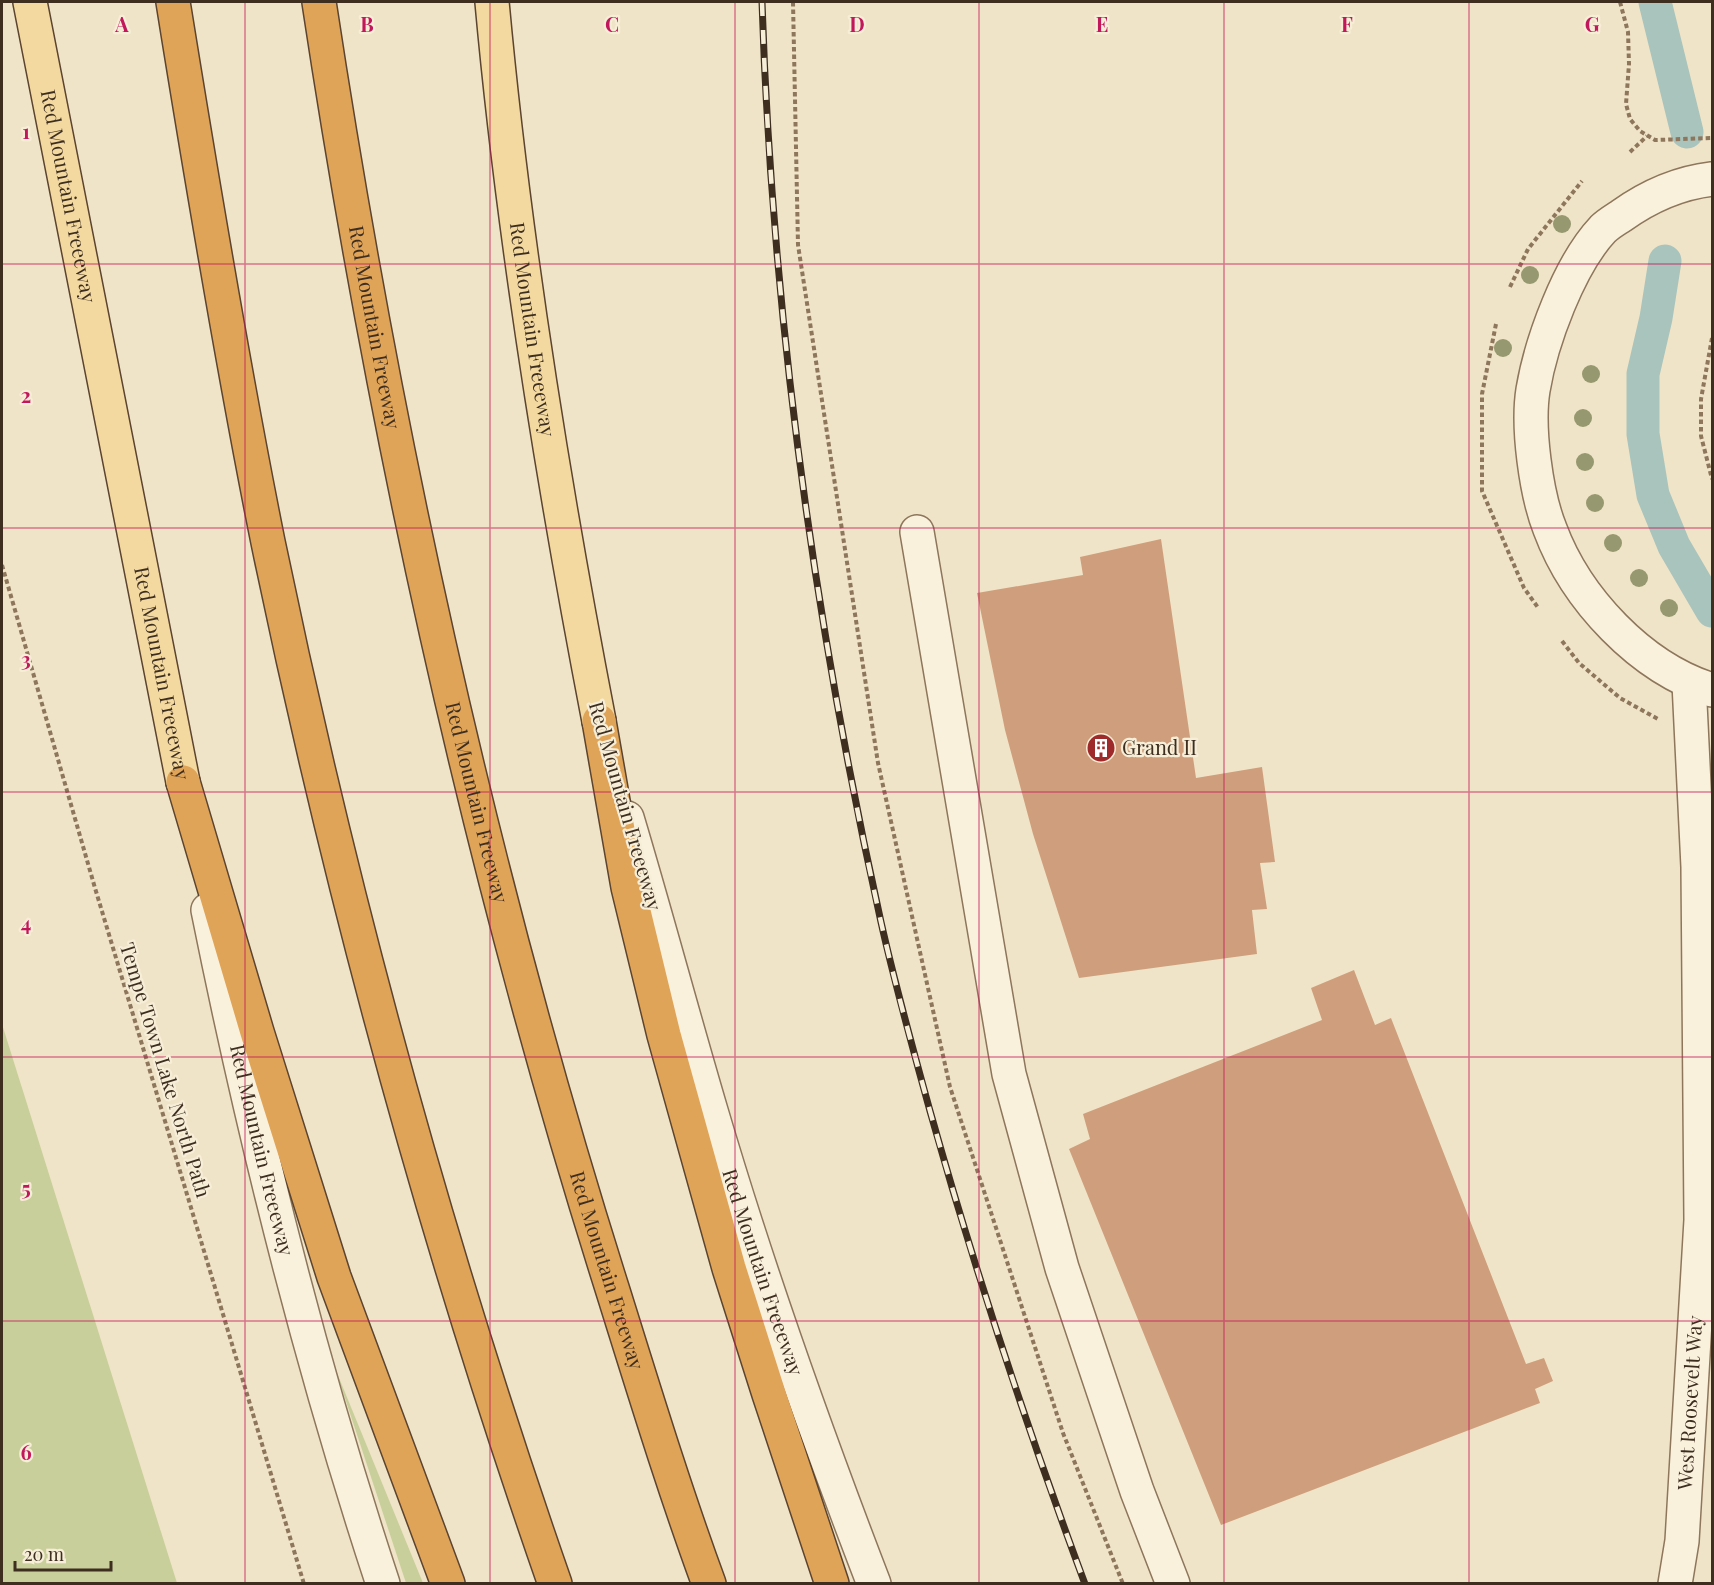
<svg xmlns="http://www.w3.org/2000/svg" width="1714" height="1585" viewBox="0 0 1714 1585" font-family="'Playfair Display',serif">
	<rect width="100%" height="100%" fill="#f0e4c8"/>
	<g fill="#c9cf9b">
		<path d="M2,1024l175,559h-175z"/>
		<path d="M335,1368l88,215h-17z"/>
	</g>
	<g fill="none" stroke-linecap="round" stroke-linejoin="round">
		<g stroke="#a9c4bc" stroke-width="33">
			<path d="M1655,2l32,130"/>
			<path d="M1665,261l-9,57 -13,56v60l10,61 21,51 38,65"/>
		</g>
	</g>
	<g fill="#cf9f7d">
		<path d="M1161,539l35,239 66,-11 13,95 -15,1 7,46 -15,1 5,44 -178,24 -46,-144 -28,-104 -28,-137 106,-18 -3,-18z"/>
		<path d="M1354,970l21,55 16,-7 135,346 18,-6 9,23 -18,8 5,14 -319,122 -152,-376 21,-10 -7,-25 239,-94 -11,-32z"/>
	</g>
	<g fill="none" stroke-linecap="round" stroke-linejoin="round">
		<g stroke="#8d765c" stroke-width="36">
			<g id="minor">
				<path d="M1712,179c-34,4 -63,17 -91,37 -6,4 -13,8 -18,13 -34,36 -62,113 -70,161 -6,37 3,104 17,139 26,70 91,139 162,161"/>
				<path d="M917,532l92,542 53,194 75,223 36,93"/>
				<path id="s1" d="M627,818c29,97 55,195 84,293 47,160 103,317 163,473"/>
				<path id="s2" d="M208,910c46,228 102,453 175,674"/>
				<path id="s3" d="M1675,1584l7,-43 19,-321 -3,-353 -9,-184"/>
			</g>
		</g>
		<g stroke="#5b4430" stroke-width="36">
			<g id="major">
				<path id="s4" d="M30,2l153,780"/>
				<path id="s5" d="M492,2c22,241 61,481 107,719"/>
			</g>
		</g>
		<g stroke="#5b4430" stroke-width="36">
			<g id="highway">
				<path d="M173,2c29,180 59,361 95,540 73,353 168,701 287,1042"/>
				<path id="s6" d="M319,2c66,435 160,866 293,1286 31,99 61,198 97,296"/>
				<path d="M599,721l29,166 36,148 65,233 40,126 63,190"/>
				<path d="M183,782l74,250 77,245 114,307"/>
			</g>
		</g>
		<g stroke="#8d765c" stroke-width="4" stroke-dasharray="4.5 3" stroke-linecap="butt">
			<path d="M793,2l5,243 80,518 72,324 113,346 60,151"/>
			<path d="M1620,2l8,30 1,32 -3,40 4,15 10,12 15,9 57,-2"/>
			<path d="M1630,152l17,-16"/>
			<path d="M1510,287l18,-38 54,-68"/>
			<path d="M1496,324l-14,70v97l42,97 15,21"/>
			<path d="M1712,338l-11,61v37l11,43"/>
			<path d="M2,565l93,323 209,696"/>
			<path d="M1562,641l17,22 41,35 38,21"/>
		</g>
		<use href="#minor" stroke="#faf1dc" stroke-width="33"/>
		<use href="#major" stroke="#f3d9a0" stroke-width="33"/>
		<use href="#highway" stroke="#e0a458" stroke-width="33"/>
		<g stroke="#3d2e20" stroke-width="7">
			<path id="rail" d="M762,2c10,309 52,618 119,920 14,63 32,127 49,189 45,160 97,317 155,473"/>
		</g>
		<use href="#rail" stroke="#f7eed8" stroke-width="4.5" stroke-dasharray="14" stroke-linecap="butt"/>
	</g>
	<g fill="#96986f">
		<circle cx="1562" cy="224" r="9"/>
		<circle cx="1530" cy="275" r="9"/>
		<circle cx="1503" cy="348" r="9"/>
		<circle cx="1591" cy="374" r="9"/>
		<circle cx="1583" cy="418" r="9"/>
		<circle cx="1585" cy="462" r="9"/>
		<circle cx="1595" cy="503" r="9"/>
		<circle cx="1613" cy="543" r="9"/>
		<circle cx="1639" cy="578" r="9"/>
		<circle cx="1669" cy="608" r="9"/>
	</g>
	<path fill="none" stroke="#c2185b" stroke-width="1.5" stroke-opacity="0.55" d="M245,2v1582M490,2v1582M735,2v1582M979,2v1582M1224,2v1582M1469,2v1582M2,264h1710M2,528h1710M2,792h1710M2,1057h1710M2,1321h1710"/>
	<defs>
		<g id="building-disc" transform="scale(1.5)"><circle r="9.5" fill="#9e2a2b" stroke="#f7eed8"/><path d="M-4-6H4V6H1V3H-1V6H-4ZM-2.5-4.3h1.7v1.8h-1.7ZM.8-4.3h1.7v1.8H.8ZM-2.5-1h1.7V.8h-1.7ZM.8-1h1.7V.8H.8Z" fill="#fff"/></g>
	</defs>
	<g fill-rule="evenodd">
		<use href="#building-disc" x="1101" y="748"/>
	</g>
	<g text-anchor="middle" stroke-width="4.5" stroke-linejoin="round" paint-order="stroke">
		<g font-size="20" fill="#3d2e20" stroke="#f7eed8">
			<text dy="7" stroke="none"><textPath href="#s4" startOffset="198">Red Mountain Freeeway</textPath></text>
			<text dy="7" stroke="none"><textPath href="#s6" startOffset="330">Red Mountain Freeway</textPath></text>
			<text dy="7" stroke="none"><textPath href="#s5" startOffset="330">Red Mountain Freeeway</textPath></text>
			<text dy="7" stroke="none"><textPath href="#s4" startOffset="684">Red Mountain Freeeway</textPath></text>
			<text dy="7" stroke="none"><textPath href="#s6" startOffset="816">Red Mountain Freeway</textPath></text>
			<text transform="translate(625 806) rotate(74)" y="7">Red Mountain Freeeway</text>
			<text transform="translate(165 1070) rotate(73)" y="7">Tempe Town Lake North Path</text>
			<text dy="7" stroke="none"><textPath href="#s2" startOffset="246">Red Mountain Freeeway</textPath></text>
			<text dy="7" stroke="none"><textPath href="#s6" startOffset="1302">Red Mountain Freeway</textPath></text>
			<text dy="7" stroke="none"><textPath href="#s1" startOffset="474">Red Mountain Freeeway</textPath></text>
			<text dy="7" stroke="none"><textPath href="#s3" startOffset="182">West Roosevelt Way</textPath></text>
		</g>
		<g font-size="20" fill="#3d2e20" stroke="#f7eed8" text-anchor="start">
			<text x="1122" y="755">Grand II</text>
		</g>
	</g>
	<g font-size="20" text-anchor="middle" font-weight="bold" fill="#c2185b" stroke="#f7eed8" stroke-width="4.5" stroke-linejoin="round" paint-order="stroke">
		<text x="122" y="32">A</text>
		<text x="367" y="32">B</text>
		<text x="612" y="32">C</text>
		<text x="857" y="32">D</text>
		<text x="1102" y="32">E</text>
		<text x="1347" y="32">F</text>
		<text x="1592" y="32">G</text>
		<text x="26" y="139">1</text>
		<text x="26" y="403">2</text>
		<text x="26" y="667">3</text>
		<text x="26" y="931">4</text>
		<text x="26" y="1196">5</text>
		<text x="26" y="1460">6</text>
	</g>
	<rect width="1714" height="1585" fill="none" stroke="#3d2e20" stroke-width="6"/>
	<path d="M15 1561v9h96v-9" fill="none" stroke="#3d2e20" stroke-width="3"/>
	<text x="24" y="1561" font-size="18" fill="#3d2e20" stroke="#f7eed8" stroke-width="4.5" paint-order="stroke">20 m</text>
</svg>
